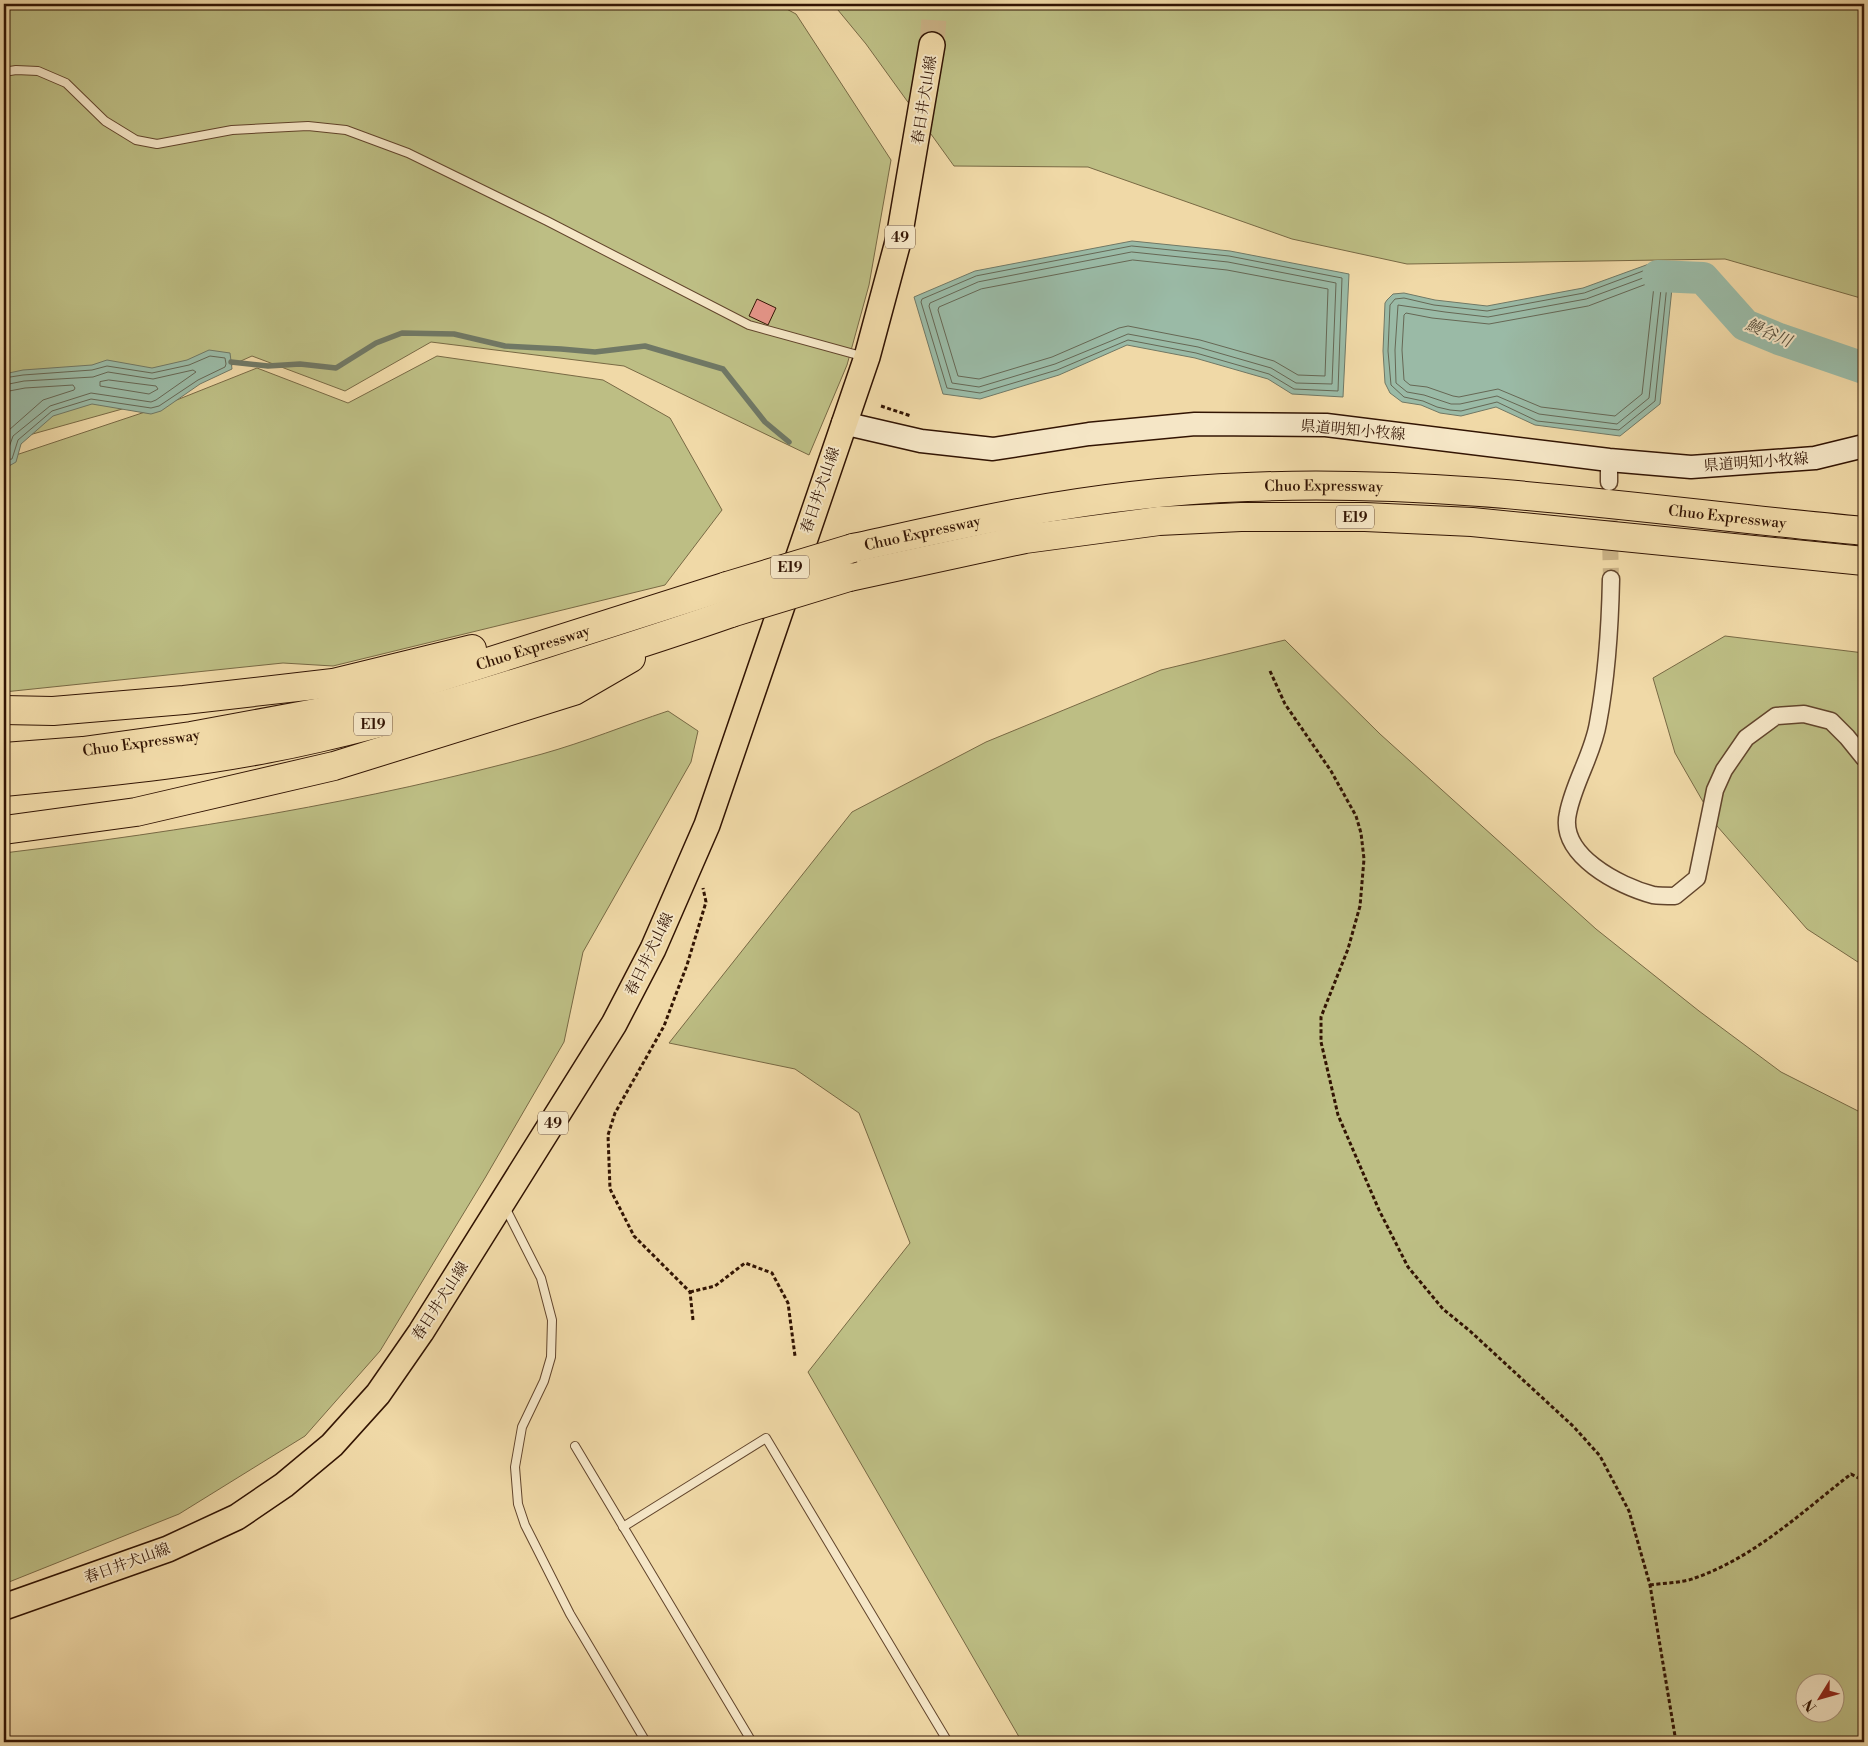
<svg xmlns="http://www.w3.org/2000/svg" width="1868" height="1746" viewBox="0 0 1868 1746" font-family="'Libre Bodoni','Noto Serif JP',serif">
	<rect width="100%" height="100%" fill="#f0d9a7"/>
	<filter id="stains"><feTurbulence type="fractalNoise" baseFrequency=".004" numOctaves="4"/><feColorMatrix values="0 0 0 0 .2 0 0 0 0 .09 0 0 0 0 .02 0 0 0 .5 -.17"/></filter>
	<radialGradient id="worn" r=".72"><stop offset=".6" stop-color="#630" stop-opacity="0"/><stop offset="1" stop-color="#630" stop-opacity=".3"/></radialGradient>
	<g fill="#bdbe84" stroke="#786944" fill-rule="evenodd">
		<path d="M4,4h773l19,10 95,146 -22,125 -22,80 -38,90 -185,-89 -193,-24 -86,49 -93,-35 -101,45 -147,41z"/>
		<path d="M833,4h1031v295l-139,-40 -318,5 -115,-25 -204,-72 -134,-1 -88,-122z"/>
		<path d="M437,356l166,24 67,38 52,92 -57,75 -332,81 -50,-3 -279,29v-233l150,-50 103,-41 91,35z"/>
		<path d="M1725,636l139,17v313l-57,-37 -90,-103 -42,-73 -22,-75z"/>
		<path d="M1285,640l95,94 216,195 103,82 82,61 83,42v628h-842l-214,-370 102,-129 -51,-130 -64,-44 -126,-26 183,-231 134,-70 175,-72zM1806,1684h30v30h-30z"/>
		<path d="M668,711l30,20 -7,31 -108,190 -19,90 -79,136 -105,173 -75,85 -126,78 -175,70v-731c181,-22 362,-51 538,-99 43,-12 84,-29 126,-43z"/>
	</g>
	<g fill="#9abaa6" stroke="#707865">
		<path d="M1132,241l98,10 119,23 -6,123 -51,-3 -24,-15 -73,-21 -68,-13 -68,30 -79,24 -37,-5 -29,-97 61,-26z"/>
		<path d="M1649,264l25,5 -14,135 -40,32 -85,-11 -39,-18 -35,9 -21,-3 -19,-8 -19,-3 -12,-9 -5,-10 -2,-32 2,-48 2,-3 6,-6 11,-1 31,7 52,6 96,-18z"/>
		<path d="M209,350l21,3 2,16 -32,15 -39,27 -10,3 -59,-10 -39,12 -32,28 -5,18 -7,4 -5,-1v-91l19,-4 69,-5 15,-5 45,8 35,-8z"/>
	</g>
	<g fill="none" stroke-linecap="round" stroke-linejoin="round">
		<g stroke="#666754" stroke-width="1">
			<path d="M1132,246l97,10 113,22 -4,113 -44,-2 -25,-15 -73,-21 -68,-13 -71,30 -77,23 -33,-5 -26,-86 1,-3 54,-23z"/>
			<path d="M1132,252l96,10 108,21 -4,101 -36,-1 -25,-15 -73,-21 -70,-13 -73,30 -76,23 -27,-4 -23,-77 1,-3 48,-21z"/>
			<path d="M1133,260l94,10 101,19 -3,87 -27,-1 -24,-14 -74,-21 -72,-14 -9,2 -67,29 -73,22 -21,-3 -20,-66 1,-3 42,-18z"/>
			<path d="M1649,269l18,4 1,2 -13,126 -36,29 -82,-9 -40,-19 -36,9 -11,-1 -13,-3 -14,-6 -19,-4 -13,-12 -3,-34 2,-46 5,-6 9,-1 30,7 53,6 97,-18z"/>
			<path d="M1649,276l11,2 2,2 -13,118 -32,26 -78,-10 -42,-18 -37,8h-9l-27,-9 -17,-3 -11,-9 -1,-33 3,-45 47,7 43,5 98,-18z"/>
			<path d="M1650,283l4,3 -12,108 -27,22 -74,-9 -43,-18 -39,8 -6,-1 -26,-9 -17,-2 -6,-5 -2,-30 2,-35 2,-2 26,5 57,6 99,-18z"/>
			<path d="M4,378l19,-3 69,-5 15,-4 45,7 37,-8 21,-9 15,2 1,6 -1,3 -27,13 -39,26 -8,2 -60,-9 -39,12 -34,29 -6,19 -8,1"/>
			<path d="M109,380l47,6 2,3 -9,5 -49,-8v-4z"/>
			<path d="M4,385l20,-4 69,-4 15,-5 45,7 40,-9 3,2 -40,28 -5,2 -60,-9 -41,13 -37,30 -6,17 -3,1"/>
			<path d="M4,392l21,-4 48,-3 2,3 -1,2 -31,10 -34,30 -5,7"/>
		</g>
		<path stroke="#707865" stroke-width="5.5" d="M231,362l37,4 32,-2 36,4 40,-25 26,-10 52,1 51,12 56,3 34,3 50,-6 78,23 42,53 24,20"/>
		<path stroke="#9abaa6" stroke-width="32" d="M1658,276l45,2 42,47 34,14 85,29"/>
	</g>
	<path fill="#e69589" stroke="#321403" d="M757,299l19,9 -8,17 -19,-9z"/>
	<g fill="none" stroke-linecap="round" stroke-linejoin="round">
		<path stroke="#cab286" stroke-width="16" stroke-dasharray="16 8" stroke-linecap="butt" d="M1609,496l2,83"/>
		<path stroke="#cab286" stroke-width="25" stroke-dasharray="25 12" stroke-linecap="butt" d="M932,45l3,-41"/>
		<g stroke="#62452c" stroke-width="10">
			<g id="service">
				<path d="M4,72l12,-2 22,1 28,12 39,38 31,19 21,4 75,-14 76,-4 38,4 62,23 139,68 202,104 116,32"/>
				<path d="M505,1207l36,71 11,42 -1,37 -7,24 -22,46 -7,40 3,37 7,21 45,89 76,128"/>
				<path d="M575,1446l177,296"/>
				<path d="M623,1527l143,-89 182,304"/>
			</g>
		</g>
		<g stroke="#62452c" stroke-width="19">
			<g id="minor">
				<path d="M1609,482v-22"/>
				<path d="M1611,579c-1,49 -4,96 -13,144 -5,31 -24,59 -30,90 -10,42 51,73 85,82 7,1 15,1 22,1l22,-18 18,-88 9,-20 22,-32 30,-22 28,-2 27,7 16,16 17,21"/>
			</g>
		</g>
		<g stroke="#321403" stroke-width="25">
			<path id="secondary" d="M843,423l78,18 72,8 96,-15 106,-10 131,1 283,35 82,7 124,-9 49,-12"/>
		</g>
		<g stroke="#321403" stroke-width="28">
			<path id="primary" d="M4,1607l164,-58 69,-32 47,-32 48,-40 46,-51 43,-62 193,-308 39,-75 54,-124 160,-468 32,-119 33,-193"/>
		</g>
		<g stroke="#321403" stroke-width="30">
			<g id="motorway">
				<path id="s1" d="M853,548c51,-11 103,-23 155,-33 78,-15 159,-25 239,-28 206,-9 412,25 617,44"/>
				<path d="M849,577l176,-38 134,-18 82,-4h124l107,5 392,39"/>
				<path d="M4,710l49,1 131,-11 149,-17 139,-34"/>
				<path id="s2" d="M4,757l79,-6 108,-15 130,-24 101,-29 305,-97"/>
				<path d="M4,782c105,-10 211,-20 314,-44 79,-18 156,-42 233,-66 60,-19 120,-38 180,-59"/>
				<path d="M4,830l132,-18 198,-46 240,-75 57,-33"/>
			</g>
		</g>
		<g stroke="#321403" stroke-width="3" stroke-dasharray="4 2.5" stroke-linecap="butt">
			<path d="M881,406l30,10"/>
			<path d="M1270,671l15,33 46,67 25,45 5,17 3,26 -4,47 -12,43 -27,68v25l17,73 41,95 29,57 35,42 27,22 104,96 26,29 29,55 21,74 26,157"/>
			<path d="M690,1292l25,-6 30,-23 27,10 16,30 7,53"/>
			<path d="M693,1320l-3,-28 -56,-56 -24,-47 -2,-54 7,-22 49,-87 9,-24 14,-37 19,-63 -3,-14"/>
			<path d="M1650,1585c14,-2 32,-2 45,-7 60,-21 107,-66 156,-104l13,7"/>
		</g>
		<use href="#service" stroke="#f5e6c6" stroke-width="8"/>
		<use href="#minor" stroke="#f5e6c6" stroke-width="16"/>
		<use href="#secondary" stroke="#f5e6c6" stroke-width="22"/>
		<use href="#primary" stroke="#f0d9a7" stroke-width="25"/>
		<use href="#motorway" stroke="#f0d9a7" stroke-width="28"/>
		<g stroke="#321403" stroke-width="30" stroke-linecap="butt">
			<g id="motorway-bridge">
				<path d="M727,586l126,-38"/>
				<path d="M731,613l118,-36"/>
			</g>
		</g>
		<use href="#motorway-bridge" stroke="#f0d9a7" stroke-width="28"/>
	</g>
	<g text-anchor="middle" stroke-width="4" stroke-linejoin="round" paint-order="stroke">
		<g fill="#f5e6c6" stroke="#6c533e" stroke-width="1">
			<rect x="885" y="225.5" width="30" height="23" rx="4"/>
			<rect x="1336" y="505.5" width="38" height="23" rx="4"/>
			<rect x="771" y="555.5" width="38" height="23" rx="4"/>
			<rect x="354" y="712.5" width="38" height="23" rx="4"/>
			<rect x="538" y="1111.5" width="30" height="23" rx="4"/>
		</g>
		<g font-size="14" font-weight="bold" fill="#321403">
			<text x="900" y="242">49</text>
			<text x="1355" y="522">E19</text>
			<text x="790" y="572">E19</text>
			<text x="373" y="729">E19</text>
			<text x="553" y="1128">49</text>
		</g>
		<g font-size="15" fill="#321403" stroke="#f5e6c6">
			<text transform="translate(924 100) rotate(-81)" y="5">春日井犬山線</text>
			<text transform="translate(1353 430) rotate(5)" y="5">県道明知小牧線</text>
			<text transform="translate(1756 462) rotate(-4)" y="5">県道明知小牧線</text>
			<text dy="5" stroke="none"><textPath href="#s1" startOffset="476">Chuo Expressway</textPath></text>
			<text transform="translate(820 490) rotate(-71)" y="5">春日井犬山線</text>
			<text dy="5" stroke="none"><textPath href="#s1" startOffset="881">Chuo Expressway</textPath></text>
			<text dy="5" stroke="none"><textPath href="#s1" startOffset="71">Chuo Expressway</textPath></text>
			<text dy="5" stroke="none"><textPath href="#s2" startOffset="542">Chuo Expressway</textPath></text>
			<text dy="5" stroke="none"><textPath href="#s2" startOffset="138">Chuo Expressway</textPath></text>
			<text transform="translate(649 954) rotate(-64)" y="5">春日井犬山線</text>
			<text transform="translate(440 1301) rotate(-57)" y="5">春日井犬山線</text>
			<text transform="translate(127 1563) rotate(-20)" y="5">春日井犬山線</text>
		</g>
		<g font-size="16" font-style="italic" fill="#564e3c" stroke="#f5e6c6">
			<text transform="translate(1769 332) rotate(23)" y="6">鰻谷川</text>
		</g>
	</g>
	<rect width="1868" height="1746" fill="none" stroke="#f0d9a7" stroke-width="20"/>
	<rect x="5" y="5" width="1858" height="1736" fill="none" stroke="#321403" stroke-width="2.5"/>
	<rect x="10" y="10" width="1848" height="1726" fill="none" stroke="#321403"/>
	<g transform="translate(1820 1698) rotate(233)"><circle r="24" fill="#f5e6c6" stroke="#a79278"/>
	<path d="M0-4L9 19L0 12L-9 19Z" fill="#8f2418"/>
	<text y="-8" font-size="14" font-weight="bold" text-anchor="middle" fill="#321403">N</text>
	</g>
	<rect width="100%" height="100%" filter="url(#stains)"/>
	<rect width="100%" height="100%" fill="url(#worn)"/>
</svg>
